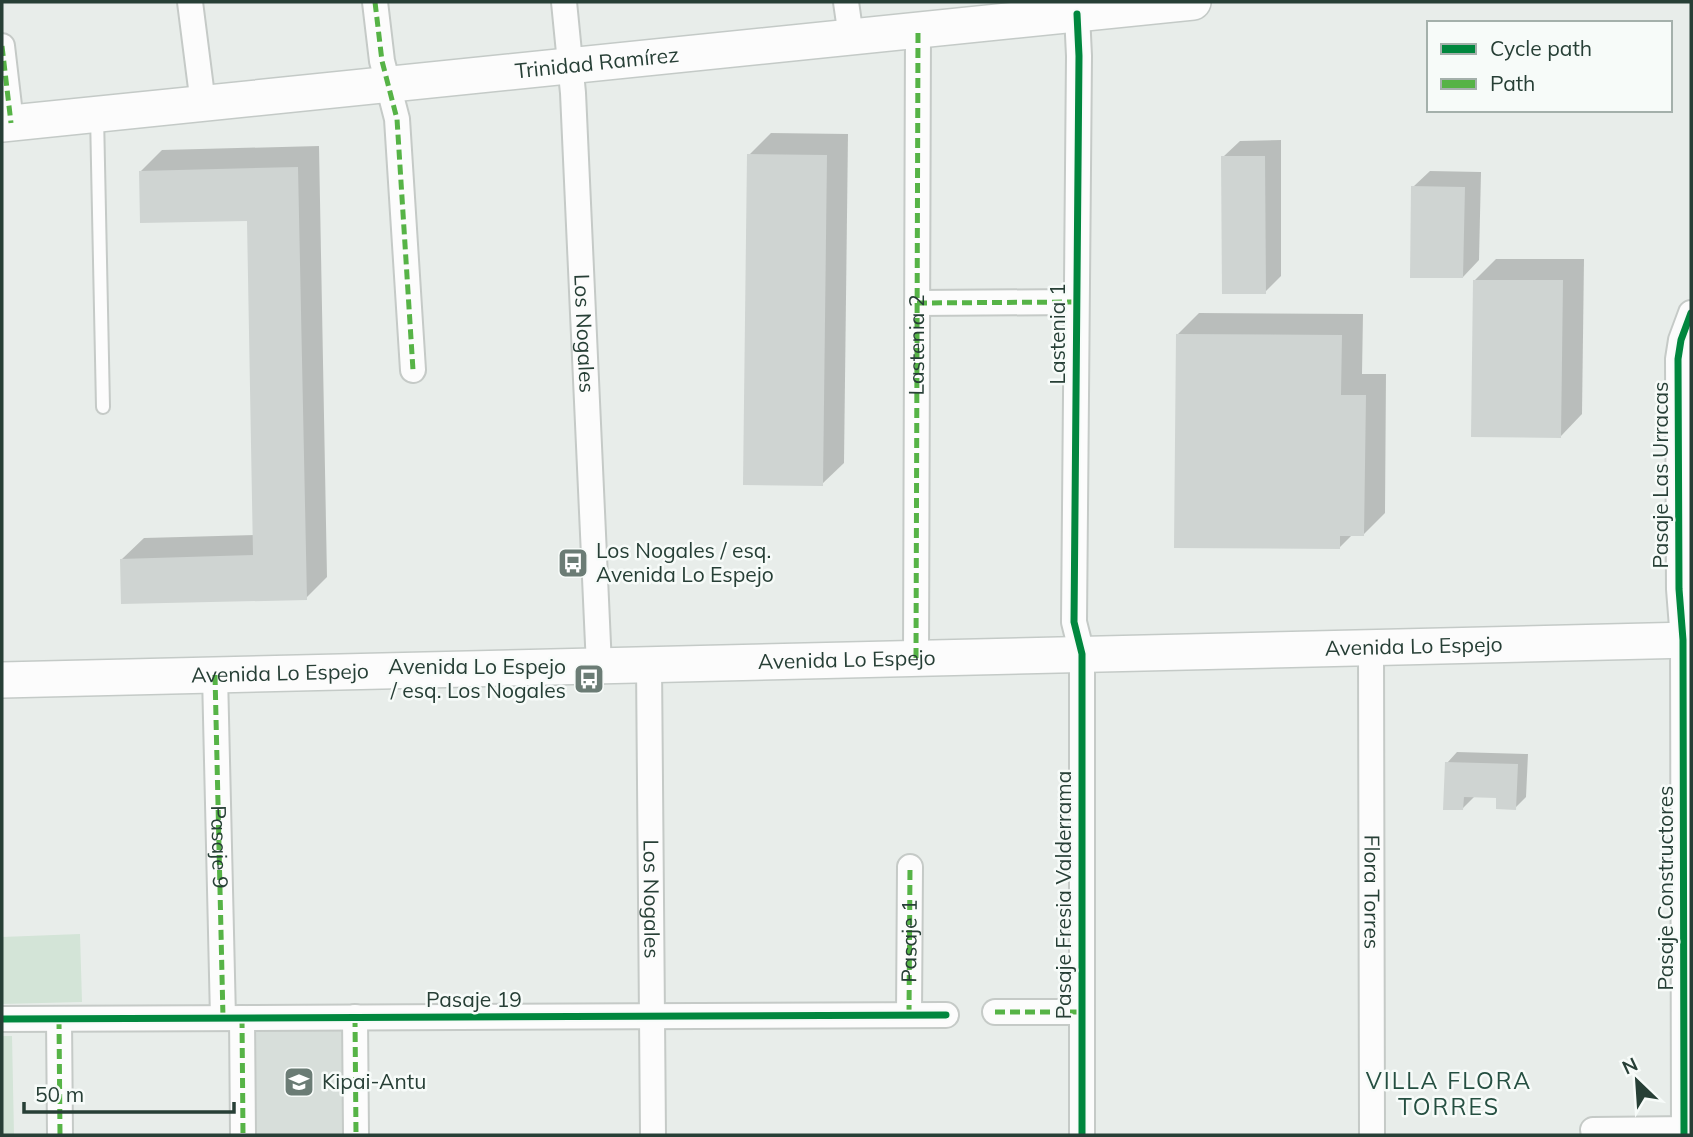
<svg xmlns="http://www.w3.org/2000/svg" width="1693" height="1137" viewBox="0 0 1693 1137" font-family="Mulish,sans-serif">
	<rect width="100%" height="100%" fill="#e8edea"/>
	<path fill="#d7deda" d="M253,1029l91,1 -1,105h-89z"/>
	<g fill="#d3e4d7">
		<path d="M80,934l2,68 -80,2v-67z"/>
		<path d="M2,1036h10l2,99h-12z"/>
	</g>
	<g fill="#0003">
		<path d="M771,133l77,1 -4,329 -22,21 -73,-329z"/>
		<path d="M1281,140v136l-16,16 -42,-135 17,-16z"/>
		<path d="M319,146l8,431 -21,21 -184,-39 22,-21 111,-3 -7,-316 -107,-48 21,-21z"/>
		<path d="M1430,171l51,1 -2,88 -16,17 -50,-90z"/>
		<path d="M1496,259h88l-2,155 -21,22 -86,-156z"/>
		<path d="M1199,313l164,1 -1,60h24l-1,139 -21,21h-11l-14,14 -161,-214z"/>
		<path d="M1457,752l71,2 -2,43 -11,11 -17,-12 -24,-1v2l-11,11 -16,-45z"/>
	</g>
	<g fill="#cfd4d2">
		<path d="M747,154l80,1 -4,331 -80,-1z"/>
		<path d="M1221,156h44l1,138h-44z"/>
		<path d="M298,167l9,433 -186,4 -1,-45 133,-4 -6,-334 -107,2 -1,-52z"/>
		<path d="M1411,186l54,1 -2,91h-53z"/>
		<path d="M1473,280h90l-2,158 -90,-1z"/>
		<path d="M1176,334l166,1 -1,60h25l-2,141h-24v13l-166,-1z"/>
		<path d="M1445,762l73,2 -2,46 -20,-1v-11l-32,-1 -1,13h-20z"/>
	</g>
	<g fill="none" stroke-linecap="round" stroke-linejoin="round">
		<g stroke="#c5cac7" stroke-width="16">
			<path id="service" d="M97,115l6,292"/>
		</g>
		<g stroke="#c5cac7" stroke-width="28">
			<g id="minor">
				<path d="M190,2l13,102"/>
				<path d="M375,2l7,59 15,58 16,251"/>
				<path id="s1" d="M564,2l9,91 26,573"/>
				<path d="M846,2l5,35"/>
				<path d="M1077,14l2,42 -5,566 8,32v481"/>
				<path d="M2,46l9,77"/>
				<path d="M917,303l159,-1"/>
				<path id="s2" d="M1371,647l1,488"/>
				<path id="s3" d="M916,658l2,-627"/>
				<path id="s4" d="M649,665l4,470"/>
				<path d="M215,675l8,343"/>
				<path d="M995,1012h87"/>
				<path d="M909,1015l1,-148"/>
				<path d="M355,1017l1,118"/>
				<path d="M242,1018l1,117"/>
				<path d="M2,1019l944,-4"/>
				<path d="M59,1019l1,116"/>
				<path d="M1593,1130l98,-1"/>
				<path d="M1684,1135l-1,-495 -4,-51 -1,-230 3,-19 10,-27"/>
			</g>
		</g>
		<g stroke="#c4cac7" stroke-width="38">
			<g id="secondary">
				<path id="s5" d="M2,124l1191,-122"/>
				<path id="s6" d="M2,680l1689,-40"/>
			</g>
		</g>
		<use href="#service" stroke="#fcfcfc" stroke-width="12"/>
		<use href="#minor" stroke="#fcfcfc" stroke-width="24"/>
		<use href="#secondary" stroke="#fcfcfc" stroke-width="35"/>
		<g stroke="#56b346" stroke-width="5" stroke-dasharray="10 5" stroke-linecap="butt">
			<path d="M375,2l7,59 15,58 16,251"/>
			<path d="M2,46l9,77"/>
			<path d="M917,303l159,-1"/>
			<path d="M916,658l2,-627"/>
			<path id="s7" d="M215,675l8,343"/>
			<path d="M995,1012h87"/>
			<path id="s8" d="M909,1015l1,-148"/>
			<path d="M355,1017l1,118"/>
			<path d="M242,1018l1,117"/>
			<path d="M59,1019l1,116"/>
		</g>
		<g stroke="#f7fbf9" stroke-width="11">
			<g id="cycleway">
				<path d="M1077,14l2,42 -5,566 8,32v481"/>
				<path d="M2,1019l944,-4"/>
				<path d="M1684,1135l-1,-495 -4,-51 -1,-230 3,-19 10,-27"/>
			</g>
		</g>
		<use href="#cycleway" stroke="#00873e" stroke-width="7"/>
	</g>
	<defs>
		<g id="bus-square" transform="scale(1.575)"><rect x="-9" y="-9" width="18" height="18" rx="4" fill="#6b7c75" stroke="#f7fbf9"/><path d="M-5-6H5V4H4V6H2V4H-2V6H-4V4H-5ZM-3.5-4V0h7V-4ZM-3.5 1.2v1.5H-2V1.2ZM2 1.2v1.5H3.5V1.2Z" fill="#fff"/></g>
		<g id="school-square" transform="scale(1.575)"><rect x="-9" y="-9" width="18" height="18" rx="4" fill="#6b7c75" stroke="#f7fbf9"/><path d="M0-5L7-2L0 1L-7-2ZM-4 1L0 2.5L4 1V4Q0 6-4 4Z" fill="#fff"/></g>
	</defs>
	<g fill-rule="evenodd">
		<use href="#bus-square" x="573" y="563"/>
		<use href="#bus-square" x="589" y="679"/>
		<use href="#school-square" x="299" y="1082"/>
	</g>
	<g text-anchor="middle" stroke-width="5" stroke-linejoin="round" paint-order="stroke">
		<g font-size="21" fill="#273f36" stroke="#f7fbf9">
			<text dy="7" stroke="none"><textPath href="#s5" startOffset="598">Trinidad Ramírez</textPath></text>
			<text dy="7" stroke="none"><textPath href="#s1" startOffset="332">Los Nogales</textPath></text>
			<text transform="translate(1058 334) rotate(-90)" y="7">Lastenia 1</text>
			<text dy="7" stroke="none"><textPath href="#s3" startOffset="313">Lastenia 2</textPath></text>
			<text transform="translate(1661 475) rotate(-90)" y="7">Pasaje Las Urracas</text>
			<text dy="7" stroke="none"><textPath href="#s6" startOffset="1412">Avenida Lo Espejo</textPath></text>
			<text dy="7" stroke="none"><textPath href="#s6" startOffset="845">Avenida Lo Espejo</textPath></text>
			<text dy="7" stroke="none"><textPath href="#s6" startOffset="278">Avenida Lo Espejo</textPath></text>
			<text dy="7" stroke="none"><textPath href="#s7" startOffset="172">Pasaje 9</textPath></text>
			<text transform="translate(1666 888) rotate(-90)" y="7">Pasaje Constructores</text>
			<text dy="7" stroke="none"><textPath href="#s2" startOffset="245">Flora Torres</textPath></text>
			<text transform="translate(1064 895) rotate(-90)" y="7">Pasaje Fresia Valderrama</text>
			<text dy="7" stroke="none"><textPath href="#s4" startOffset="234">Los Nogales</textPath></text>
			<text dy="7" stroke="none"><textPath href="#s8" startOffset="74">Pasaje 1</textPath></text>
			<text x="474" y="1007">Pasaje 19</text>
		</g>
		<g font-size="21" fill="#273f36" stroke="#f7fbf9" text-anchor="start">
			<text x="596" y="558">Los Nogales / esq.<tspan x="596" dy="24">Avenida Lo Espejo</tspan></text>
			<text x="566" y="674" text-anchor="end">Avenida Lo Espejo<tspan x="566" dy="24">/ esq. Los Nogales</tspan></text>
			<text x="322" y="1089">Kipai-Antu</text>
		</g>
		<g font-size="23" letter-spacing="2" fill="#254f41" stroke="#f7fbf9">
			<text x="1449" y="1089">VILLA FLORA<tspan x="1449" dy="26">TORRES</tspan></text>
		</g>
	</g>
	<rect width="1693" height="1137" fill="none" stroke="#273f36" stroke-width="7"/>
	<rect x="1427" y="21" width="245" height="91" fill="#f7fbf9" stroke="#a4b0ab" stroke-width="2"/>
	<rect x="1441" y="44" width="35" height="10" fill="#00873e" stroke="#a4b0ab" stroke-width="2"/>
	<text x="1490" y="56" font-size="21" fill="#273f36">Cycle path</text>
	<rect x="1441" y="79" width="35" height="10" fill="#56b346" stroke="#a4b0ab" stroke-width="2"/>
	<text x="1490" y="91" font-size="21" fill="#273f36">Path</text>
	<g transform="translate(1637 1081) rotate(335)" stroke="#f7fbf9" stroke-width="5" paint-order="stroke">
	<path d="M0-5L12 26L0 18L-12 26Z" fill="#273f36"/>
	<text y="-10" font-size="19" font-weight="bold" text-anchor="middle" fill="#273f36">N</text>
	</g>
	<path d="M24 1102v10h210v-10" fill="none" stroke="#273f36" stroke-width="3.5"/>
	<text x="35" y="1102" font-size="21" fill="#273f36" stroke="#f7fbf9" stroke-width="5" paint-order="stroke">50 m</text>
</svg>
